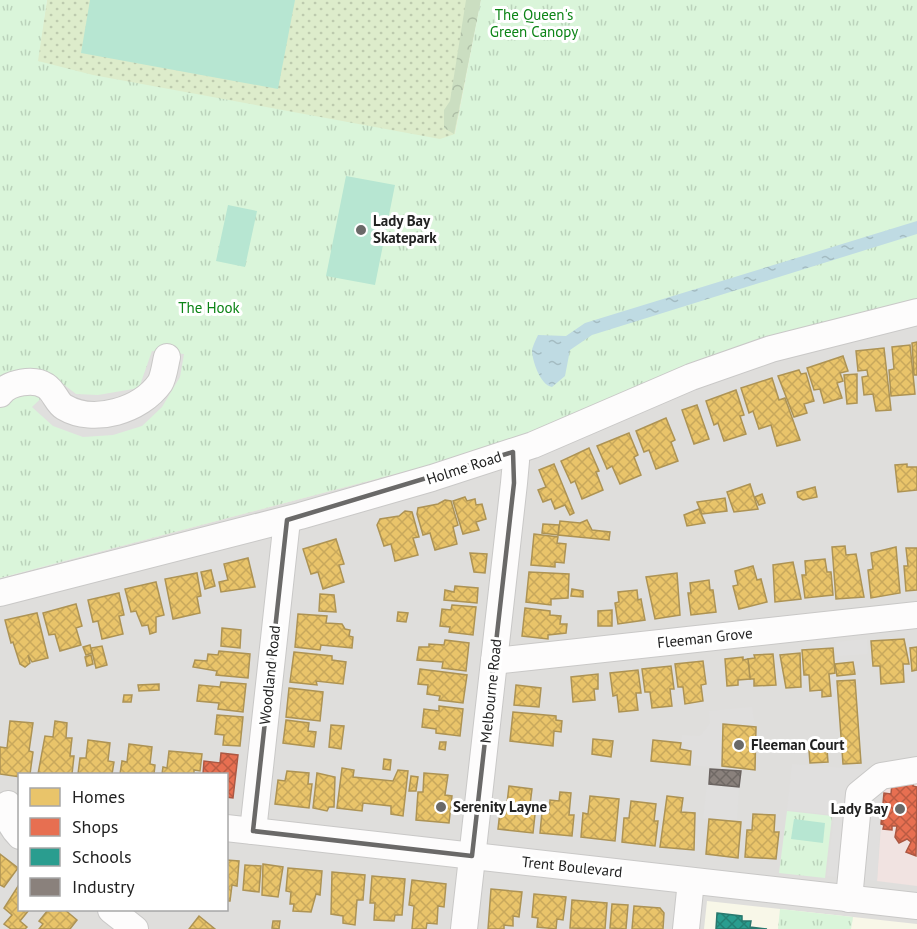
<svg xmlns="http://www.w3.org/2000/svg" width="917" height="929" viewBox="0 0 917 929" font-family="'PT Sans',sans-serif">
	<defs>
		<pattern id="grass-dots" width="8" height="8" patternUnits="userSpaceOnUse" patternTransform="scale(1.5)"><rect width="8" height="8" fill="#ddeccb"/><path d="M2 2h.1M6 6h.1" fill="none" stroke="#bdcaae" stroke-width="1.8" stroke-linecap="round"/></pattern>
		<pattern id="forest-crowns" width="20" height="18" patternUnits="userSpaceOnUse" patternTransform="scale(1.5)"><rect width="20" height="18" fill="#cbdec1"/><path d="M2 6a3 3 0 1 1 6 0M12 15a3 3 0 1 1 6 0" fill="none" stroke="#aebea6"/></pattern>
		<pattern id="park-tufts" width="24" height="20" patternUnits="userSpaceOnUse" patternTransform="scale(1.5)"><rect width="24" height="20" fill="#daf5da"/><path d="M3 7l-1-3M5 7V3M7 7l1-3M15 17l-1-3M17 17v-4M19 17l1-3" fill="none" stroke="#bbd2bb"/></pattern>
		<pattern id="water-ripples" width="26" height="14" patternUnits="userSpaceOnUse" patternTransform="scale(1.5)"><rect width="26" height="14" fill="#bfdbe3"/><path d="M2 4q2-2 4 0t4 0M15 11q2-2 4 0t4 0" fill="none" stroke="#a4bcc2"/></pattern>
		<pattern id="homes-cross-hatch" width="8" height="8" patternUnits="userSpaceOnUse" patternTransform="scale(1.5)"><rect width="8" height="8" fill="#e9c46a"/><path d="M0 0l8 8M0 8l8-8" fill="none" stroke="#c8a85c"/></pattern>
		<pattern id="shops-cross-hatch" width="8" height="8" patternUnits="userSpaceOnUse" patternTransform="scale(1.5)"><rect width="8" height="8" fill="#e76f51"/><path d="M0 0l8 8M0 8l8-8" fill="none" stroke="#bb5b43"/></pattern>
		<pattern id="schools-cross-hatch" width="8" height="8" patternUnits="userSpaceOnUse" patternTransform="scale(1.5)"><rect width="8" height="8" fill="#2a9d8f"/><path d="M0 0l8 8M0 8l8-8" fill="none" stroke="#248074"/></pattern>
		<pattern id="industry-cross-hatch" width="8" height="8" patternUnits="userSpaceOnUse" patternTransform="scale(1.5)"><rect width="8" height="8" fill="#8a817c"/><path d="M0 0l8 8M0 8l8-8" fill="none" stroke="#706965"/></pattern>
	</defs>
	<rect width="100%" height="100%" fill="#f0eeeb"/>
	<path fill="#dfdedc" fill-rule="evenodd" d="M917,301v628h-917v-351l444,-117zM20,774h206v136h-206z"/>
	<path fill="#f1e3e1" d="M917,778v108l-40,-5 7,-96z"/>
	<path fill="#f8f7e8" d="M707,901l210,23v5h-213z"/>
	<path fill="url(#grass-dots)" d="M47,0h434l-26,134 -11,327 -331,87 -113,-128 37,-359z"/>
	<path fill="url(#forest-crowns)" d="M466,0h15l-27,134 -10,-6v-18l6,-9z"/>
	<g fill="url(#park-tufts)">
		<path d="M0,0h47l-9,61 55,14 347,64 15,-5 26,-134h436v301l-473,160 -444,117z"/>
		<path d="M787,811l45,5 -7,62 -46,-5z"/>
		<path d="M780,909l73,8 -2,12h-73z"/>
	</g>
	<g fill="#b7e6d2">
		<path d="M90,0h205l-17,89 -197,-36z"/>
		<path d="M346,176l49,9 -20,100 -49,-9z"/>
		<path d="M228,205l29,6 -12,56 -29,-6z"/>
		<path d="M794,819l31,4 -2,20 -32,-4z"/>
	</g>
	<g fill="#e0dfde">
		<path d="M152,351l32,3 -4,23 -18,30 -20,19 -29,9 -30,2 -30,-11 -21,-19 27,-26 17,13 22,1 41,-7z"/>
		<path d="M486,607l6,1 -12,111 -6,-1z"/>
		<path d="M867,639l1,15 -32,2 -1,-14z"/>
		<path d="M752,707l3,20 -32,-3 -1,44 -32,-3 1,-14 -11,-2 2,-14 18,1 10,-13 -1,-12z"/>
		<path d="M792,764l91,7 -6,110 -50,-5 7,-61 -47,-5z"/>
		<path d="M707,783l32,4 -2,35 -34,-3z"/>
	</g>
	<path fill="url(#water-ripples)" d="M917,221v13l-325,101 -22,15 -5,26 -13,11c-12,-2 -20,-27 -20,-37 1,-4 4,-11 6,-15l28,1 19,-13z"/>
	<g fill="url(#homes-cross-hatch)" stroke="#ad9354" stroke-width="1.5">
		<path d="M917,342v33h-3l-2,-32z"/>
		<path d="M910,345l5,49 -24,2 -2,-26 5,-1 -2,-22z"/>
		<path d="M884,348l7,62 -15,1 -3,-17 -9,1 -2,-18 6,-1 -1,-6 -9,1 -2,-20z"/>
		<path d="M843,356l5,15 -8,2 3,8 -6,2 5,15 -18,5 -4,-14 -6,1 -7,-22z"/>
		<path d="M799,370l2,4 5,-1 8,28 -10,3 3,9 -13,4 -16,-41z"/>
		<path d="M857,374v29l-10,1 -3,-29z"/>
		<path d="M772,378l7,22 6,-2 15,42 -23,6 -6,-21 -12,4 -6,-18 -4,2 -8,-25z"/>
		<path d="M736,390l8,25 -4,1 6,18 -22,7 -6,-18 -4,2 -8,-24z"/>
		<path d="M697,405l12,34 -15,5 -12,-34z"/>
		<path d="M666,418l9,22 -4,2 7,19 -22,8 -7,-19 -5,2 -8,-21z"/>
		<path d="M629,433l9,22 -4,2 7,18 -21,9 -8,-18 -5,3 -10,-23z"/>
		<path d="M589,448l10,23 -3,1 7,18 -21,9 -7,-18 -4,2 -10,-22z"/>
		<path d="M554,464l20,49 -4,2 -5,-10 -10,4 -4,-10 -8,3 -5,-12 8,-3 -7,-17z"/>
		<path d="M907,464v3h10v23l-19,2 -3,-27z"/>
		<path d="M750,484l8,25 -24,3 -7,-20z"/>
		<path d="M815,487l2,10 -14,3 -5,-3 -1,-5z"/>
		<path d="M762,494l3,9 -6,2 -4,-8z"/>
		<path d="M465,497l2,4 8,-2 1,6 6,-1 4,15 -10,3 3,8 -16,4 -10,-33z"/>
		<path d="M725,498l2,13 -25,3 -5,-12z"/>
		<path d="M445,500l6,1 7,24 -5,2 4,17 -22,6 -5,-17 -7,2 -6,-21 1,-6 20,-4z"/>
		<path d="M699,509l6,14 -18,3 -3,-11z"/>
		<path d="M405,511l7,1 7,25 -6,1 5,17 -23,6 -4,-17 -7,2 -7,-21 3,-6 19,-3z"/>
		<path d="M587,520l5,10 18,2 -1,8 -51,-5 2,-14 20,2z"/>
		<path d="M543,524l16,1 -1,10 -16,-2z"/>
		<path d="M534,534l24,3 -1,6 9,1 -2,19 -9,-1v5l-24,-2z"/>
		<path d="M336,539l8,25 -5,1 5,17 -21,7 -5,-17 -7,2 -8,-25z"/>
		<path d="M845,546l1,9 10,-1 8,43 -28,2 -4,-52z"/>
		<path d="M896,547l4,46 -29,5 -3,-28 5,-1 -2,-16z"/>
		<path d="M906,548h11v42l-11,1 -2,-25h4z"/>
		<path d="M470,553l17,1 -2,19 -11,-1z"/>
		<path d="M248,558l7,29 -34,5 -2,-10 9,-2 -4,-16z"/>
		<path d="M825,559l2,13h4l2,23 -28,3 -3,-23h4l-1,-14z"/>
		<path d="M793,562l8,37 -26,3 -2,-37z"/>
		<path d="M753,566l4,14 4,-1 6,23 -28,7 -6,-23 5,-1 -3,-14z"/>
		<path d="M211,570l4,16 -10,3 -4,-17z"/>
		<path d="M529,572l40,2 -1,24 -17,1v6l-25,-3z"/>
		<path d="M197,573l4,23 -4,1 3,16 -27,6 -8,-40z"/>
		<path d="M677,573l3,42 -25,4 -9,-42z"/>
		<path d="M709,580l1,10h3l3,22 -25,3 -3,-22h3l-1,-10z"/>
		<path d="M156,582l8,33 -8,2v15l-6,2 -2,-9 -6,1 -6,-15 -5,1 -6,-23z"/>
		<path d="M455,586l23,2 -1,15 -33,-3 1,-10 9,2z"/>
		<path d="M572,589l11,2v6l-12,-1z"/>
		<path d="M637,590l1,10 3,-1 4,21 -27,4 -3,-21 4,-1 -1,-10z"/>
		<path d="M119,593l5,22 -5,1 4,18 -21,5 -4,-18 -5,1 -5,-22z"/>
		<path d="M320,594l14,1 2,17 -17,-1z"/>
		<path d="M76,604l6,22 -6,2 5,17 -21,6 -5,-17 -6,1 -6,-22z"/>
		<path d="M452,605l24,2 -3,28 -24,-3 1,-5 -10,-1 2,-17 9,1z"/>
		<path d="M525,608l25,3v4l11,1 -1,8h7l-1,9 -18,2v4l-26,-3z"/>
		<path d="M612,610v16h-14v-15z"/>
		<path d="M398,612l10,1 -2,9 -9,-1z"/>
		<path d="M37,613l11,45 -16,4 -4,-7 2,8 -5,4 -5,-3 -7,-22 -2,1 -6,-23z"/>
		<path d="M298,614l29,2 -1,7 16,1 3,5 5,1 -1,6 4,1 -1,11 -31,-3 -1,5 -25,-3z"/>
		<path d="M222,628l19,2 -1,18 -19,-2z"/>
		<path d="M904,639l5,25h-6l1,18 -23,2 -1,-18h-7l-2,-25z"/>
		<path d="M445,640l24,3 -3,28 -24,-3 1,-6 -26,-2 2,-13h10v-3l15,1z"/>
		<path d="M90,645l2,8 -6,2 -3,-8z"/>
		<path d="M102,646l5,19 -11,3 -5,-20z"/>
		<path d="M917,647v23l-5,1 -2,-23z"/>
		<path d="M833,648l2,25 -6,1 2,22 -9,1v-7l-12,1 -1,-16h-5l-2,-25z"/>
		<path d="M219,651l31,3 -2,24 -32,-3 1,-4 -24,-4 2,-7 12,1 1,-7 10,1z"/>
		<path d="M294,652l38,4v4l14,2 -3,22 -27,-3 1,4 -27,-3z"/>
		<path d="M800,653l1,34 -15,1 -6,-33z"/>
		<path d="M773,654l3,31 -22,1v-7h-4l-2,-20 7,-1 -1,-3z"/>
		<path d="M91,655l2,9 -6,2 -2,-9z"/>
		<path d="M743,657v3l5,-1 2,20 -12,1v5l-11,1 -2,-27z"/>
		<path d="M703,661l3,23 -5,1 2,16 -18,3 -2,-17h-5l-3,-23z"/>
		<path d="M853,662l2,12 -18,2 -2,-12z"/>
		<path d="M671,666l3,23h-4l2,17 -20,2 -2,-16h-5l-3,-23z"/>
		<path d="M420,669l47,6 -4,28 -24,-3 1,-4 -13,-2 1,-9 -10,-1z"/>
		<path d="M638,670l3,23h-5l2,17 -19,2 -2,-17 -4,1 -3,-23z"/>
		<path d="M598,674v15h-4l1,11 -22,2 -2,-25z"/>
		<path d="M855,680l6,83 -18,1 -6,-83z"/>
		<path d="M221,682l25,2 -3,28 -25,-3 1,-6 -22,-2 2,-16 21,2z"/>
		<path d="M159,684v6l-20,1 -1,-6z"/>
		<path d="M516,685l25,3 -2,19 -25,-2z"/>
		<path d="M289,688l34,4 -3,29 -34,-4z"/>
		<path d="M124,695h8l-1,7h-8z"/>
		<path d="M439,706l24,3 -3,27 -24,-3v-4l-14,-2 2,-18 15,2z"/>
		<path d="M513,712l43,4v4l6,1 -1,11 -7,-1 -1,15 -43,-5z"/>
		<path d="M217,715l26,2 -3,29 -17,-1 1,-10 -9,-1z"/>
		<path d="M286,720l23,3 -1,8 8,1 -2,15 -31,-4z"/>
		<path d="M10,721l23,2 -4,28 4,1 -3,22h-10v3l-20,-3v-27l7,1z"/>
		<path d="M55,721l12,2 -1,15h6l-2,18h4l-2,18h-34l7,-38 8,1z"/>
		<path d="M723,724l33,3 -1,43 -33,-4z"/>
		<path d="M331,725l13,1 -3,23 -12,-2z"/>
		<path d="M593,739l20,2 -2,16 -19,-3z"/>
		<path d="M88,740l22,3 -2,18 6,1 -2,12h-34l2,-16h6z"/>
		<path d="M653,740l28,3 -1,6 11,2 -1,14 -39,-4z"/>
		<path d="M440,742h6l-1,8 -6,-1z"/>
		<path d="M129,744l23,3 -2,17 5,1 -1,9h-34l2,-13 5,1z"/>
		<path d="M827,749l1,13 -18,1 -1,-13z"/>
		<path d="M169,751l33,3 -2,17 -6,-1v4h-32l1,-7 4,1z"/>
		<path d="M384,759l7,1 -1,10 -7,-1z"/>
		<path d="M342,768l12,2 -1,7 40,4 5,-11 10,1 -5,45 -12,-2v-8l-28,-3 -1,8 -25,-3z"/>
		<path d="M287,771l22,2 -1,11h4l-3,24 -34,-4 3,-24 7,1z"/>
		<path d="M317,773l18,4 -1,30h-5l-2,4 -14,-3z"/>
		<path d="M424,773l24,2 -3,20 7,1 -3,27 -33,-3 2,-28h5z"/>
		<path d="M411,776l7,1 -2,14h-7z"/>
		<path d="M509,786l23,3 -2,16h6l-3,28 -35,-4 3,-27 6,1z"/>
		<path d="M560,792l11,1 -2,22h5l-2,21 -32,-3 2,-21h7l1,-12 9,1z"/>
		<path d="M590,796l29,3 -4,42 -34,-4 2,-24 5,1z"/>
		<path d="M667,796l16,2 -2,14 14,1 -1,37 -34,-3z"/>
		<path d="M631,801l25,3 -2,17h4l-3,25 -33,-4 2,-24h5z"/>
		<path d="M753,814l22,1 -1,17h5l-3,27 -31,-2 2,-27h5z"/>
		<path d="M709,819l32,3 -3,36 -32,-4z"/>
		<path d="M0,854l18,14 -14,19 -4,-2z"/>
		<path d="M226,860l13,1 -2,25 -5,-1 -2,16h-4z"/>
		<path d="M263,864l20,3 -5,30 -16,-2z"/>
		<path d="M245,865l16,1 -2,26 -16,-2z"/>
		<path d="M288,868l34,3 -2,24 -4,-1 -5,18 -18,-1 1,-7h-4l1,-12 -5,-1z"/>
		<path d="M332,872l33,3 -2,25h-6l-2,25 -12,-2v-7l-12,-2z"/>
		<path d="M372,876l33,3 -3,36h-7l-1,6 -20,-1 1,-17h-5z"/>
		<path d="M412,880l34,4 -2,23 -6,-1 -1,18 -10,-1 -1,6h-14l2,-23 -5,-1z"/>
		<path d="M20,883v27h9l-9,11 7,6 -2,2h-14l-7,-5 8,-9 -8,-7z"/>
		<path d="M491,889l31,3 -3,25 -6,-1v10l-9,-1v4h-16z"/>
		<path d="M534,894l32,3 -3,23 -6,-1 -1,10 -19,-2 1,-9 -6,-1z"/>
		<path d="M572,900l35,3 -2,26 -35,-1z"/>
		<path d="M612,904l16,1 -2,24 -16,-1z"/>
		<path d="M634,906l26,2 4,5 -1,16h-31z"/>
		<path d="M48,910h17l12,10 -7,9h-31l4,-5 -4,-3z"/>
		<path d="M199,916l16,13h-26z"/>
		<path d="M273,921h7l-1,8 -7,-1z"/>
	</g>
	<g fill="url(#shops-cross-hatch)" stroke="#ac5843" stroke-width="1.5">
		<path d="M221,753l17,2 -5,43 -7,-1v-23h-23l1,-13 16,2z"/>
		<path d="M914,778l-1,8 4,1 -1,69 -10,-4 5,-10 -4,-3 -8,4 -4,-6 2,-11h-5v4l-9,-1 1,-4 -3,-1 3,-31 7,1 1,-11z"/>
	</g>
	<path fill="url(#schools-cross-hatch)" stroke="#28786e" stroke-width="1.5" d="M717,913l25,3v5h9l-1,6 17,2h-51z"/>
	<path fill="url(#industry-cross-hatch)" stroke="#6b6461" stroke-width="1.5" d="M710,769l31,2 -2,16 -30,-3z"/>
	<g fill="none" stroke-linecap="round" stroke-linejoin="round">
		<g stroke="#c9c8c7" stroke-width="28">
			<g id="minor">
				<path d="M0,394c9,-12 34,-16 46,-8 8,5 11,17 18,21 30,18 77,3 96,-24 4,-7 5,-18 7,-26"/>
				<path d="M0,593l300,-77 132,-38 101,-33 158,-68 80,-28 146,-37"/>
				<path d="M494,661l423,-46"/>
				<path d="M8,804c-1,14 2,22 12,32"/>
				<path d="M226,828l691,78"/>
				<path d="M253,831l34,-311"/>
				<path d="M849,899l10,-105 22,-18 36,-6"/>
				<path d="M111,910l24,19"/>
				<path d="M464,929l50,-446 2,-22 -3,-9"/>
				<path d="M686,929l5,-48"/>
			</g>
		</g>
		<use href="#minor" stroke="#fdfcfc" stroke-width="26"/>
	</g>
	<path fill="none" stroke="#6a6968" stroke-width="4.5" stroke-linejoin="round" d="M513,452l1,31 -42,373 -219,-25 34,-311z"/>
	<g fill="#6a6968" stroke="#fff" stroke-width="2">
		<circle cx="361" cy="230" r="6"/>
		<circle cx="739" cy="745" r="6"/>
		<circle cx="441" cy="807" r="6"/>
		<circle cx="900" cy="809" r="6"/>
	</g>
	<g text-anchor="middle" stroke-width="6" stroke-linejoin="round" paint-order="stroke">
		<g font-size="15" fill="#0c8416" stroke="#fff">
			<text x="534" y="20">The Queen's<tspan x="534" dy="17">Green Canopy</tspan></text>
			<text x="209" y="313">The Hook</text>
		</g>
		<g font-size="15" font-weight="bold" fill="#222" stroke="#fff" text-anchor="start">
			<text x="373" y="226">Lady Bay<tspan x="373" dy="17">Skatepark</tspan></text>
			<text x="751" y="750">Fleeman Court</text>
			<text x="453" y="812">Serenity Layne</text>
			<text x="888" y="814" text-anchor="end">Lady Bay</text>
		</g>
		<g font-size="15" fill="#222" stroke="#fff">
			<text transform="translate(464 468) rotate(-18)" y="5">Holme Road</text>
			<text transform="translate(705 638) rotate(-6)" y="5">Fleeman Grove</text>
			<text transform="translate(270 675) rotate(-84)" y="5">Woodland Road</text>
			<text transform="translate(491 691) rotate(-84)" y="5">Melbourne Road</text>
			<text transform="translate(572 867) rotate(6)" y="5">Trent Boulevard</text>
		</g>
	</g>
	<rect x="18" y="773" width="210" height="138" fill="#ffffff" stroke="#a7a7a7" stroke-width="1.5"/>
	<rect x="30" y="788" width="30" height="18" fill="#e9c46a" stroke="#a7a7a7" stroke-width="1.5"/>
	<text x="72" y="803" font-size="18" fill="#222222">Homes</text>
	<rect x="30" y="818" width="30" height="18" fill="#e76f51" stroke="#a7a7a7" stroke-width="1.5"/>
	<text x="72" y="833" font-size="18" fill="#222222">Shops</text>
	<rect x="30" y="848" width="30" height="18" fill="#2a9d8f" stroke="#a7a7a7" stroke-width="1.5"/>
	<text x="72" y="863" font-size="18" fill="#222222">Schools</text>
	<rect x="30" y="878" width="30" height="18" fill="#8a817c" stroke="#a7a7a7" stroke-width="1.5"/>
	<text x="72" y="893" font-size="18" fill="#222222">Industry</text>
</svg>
